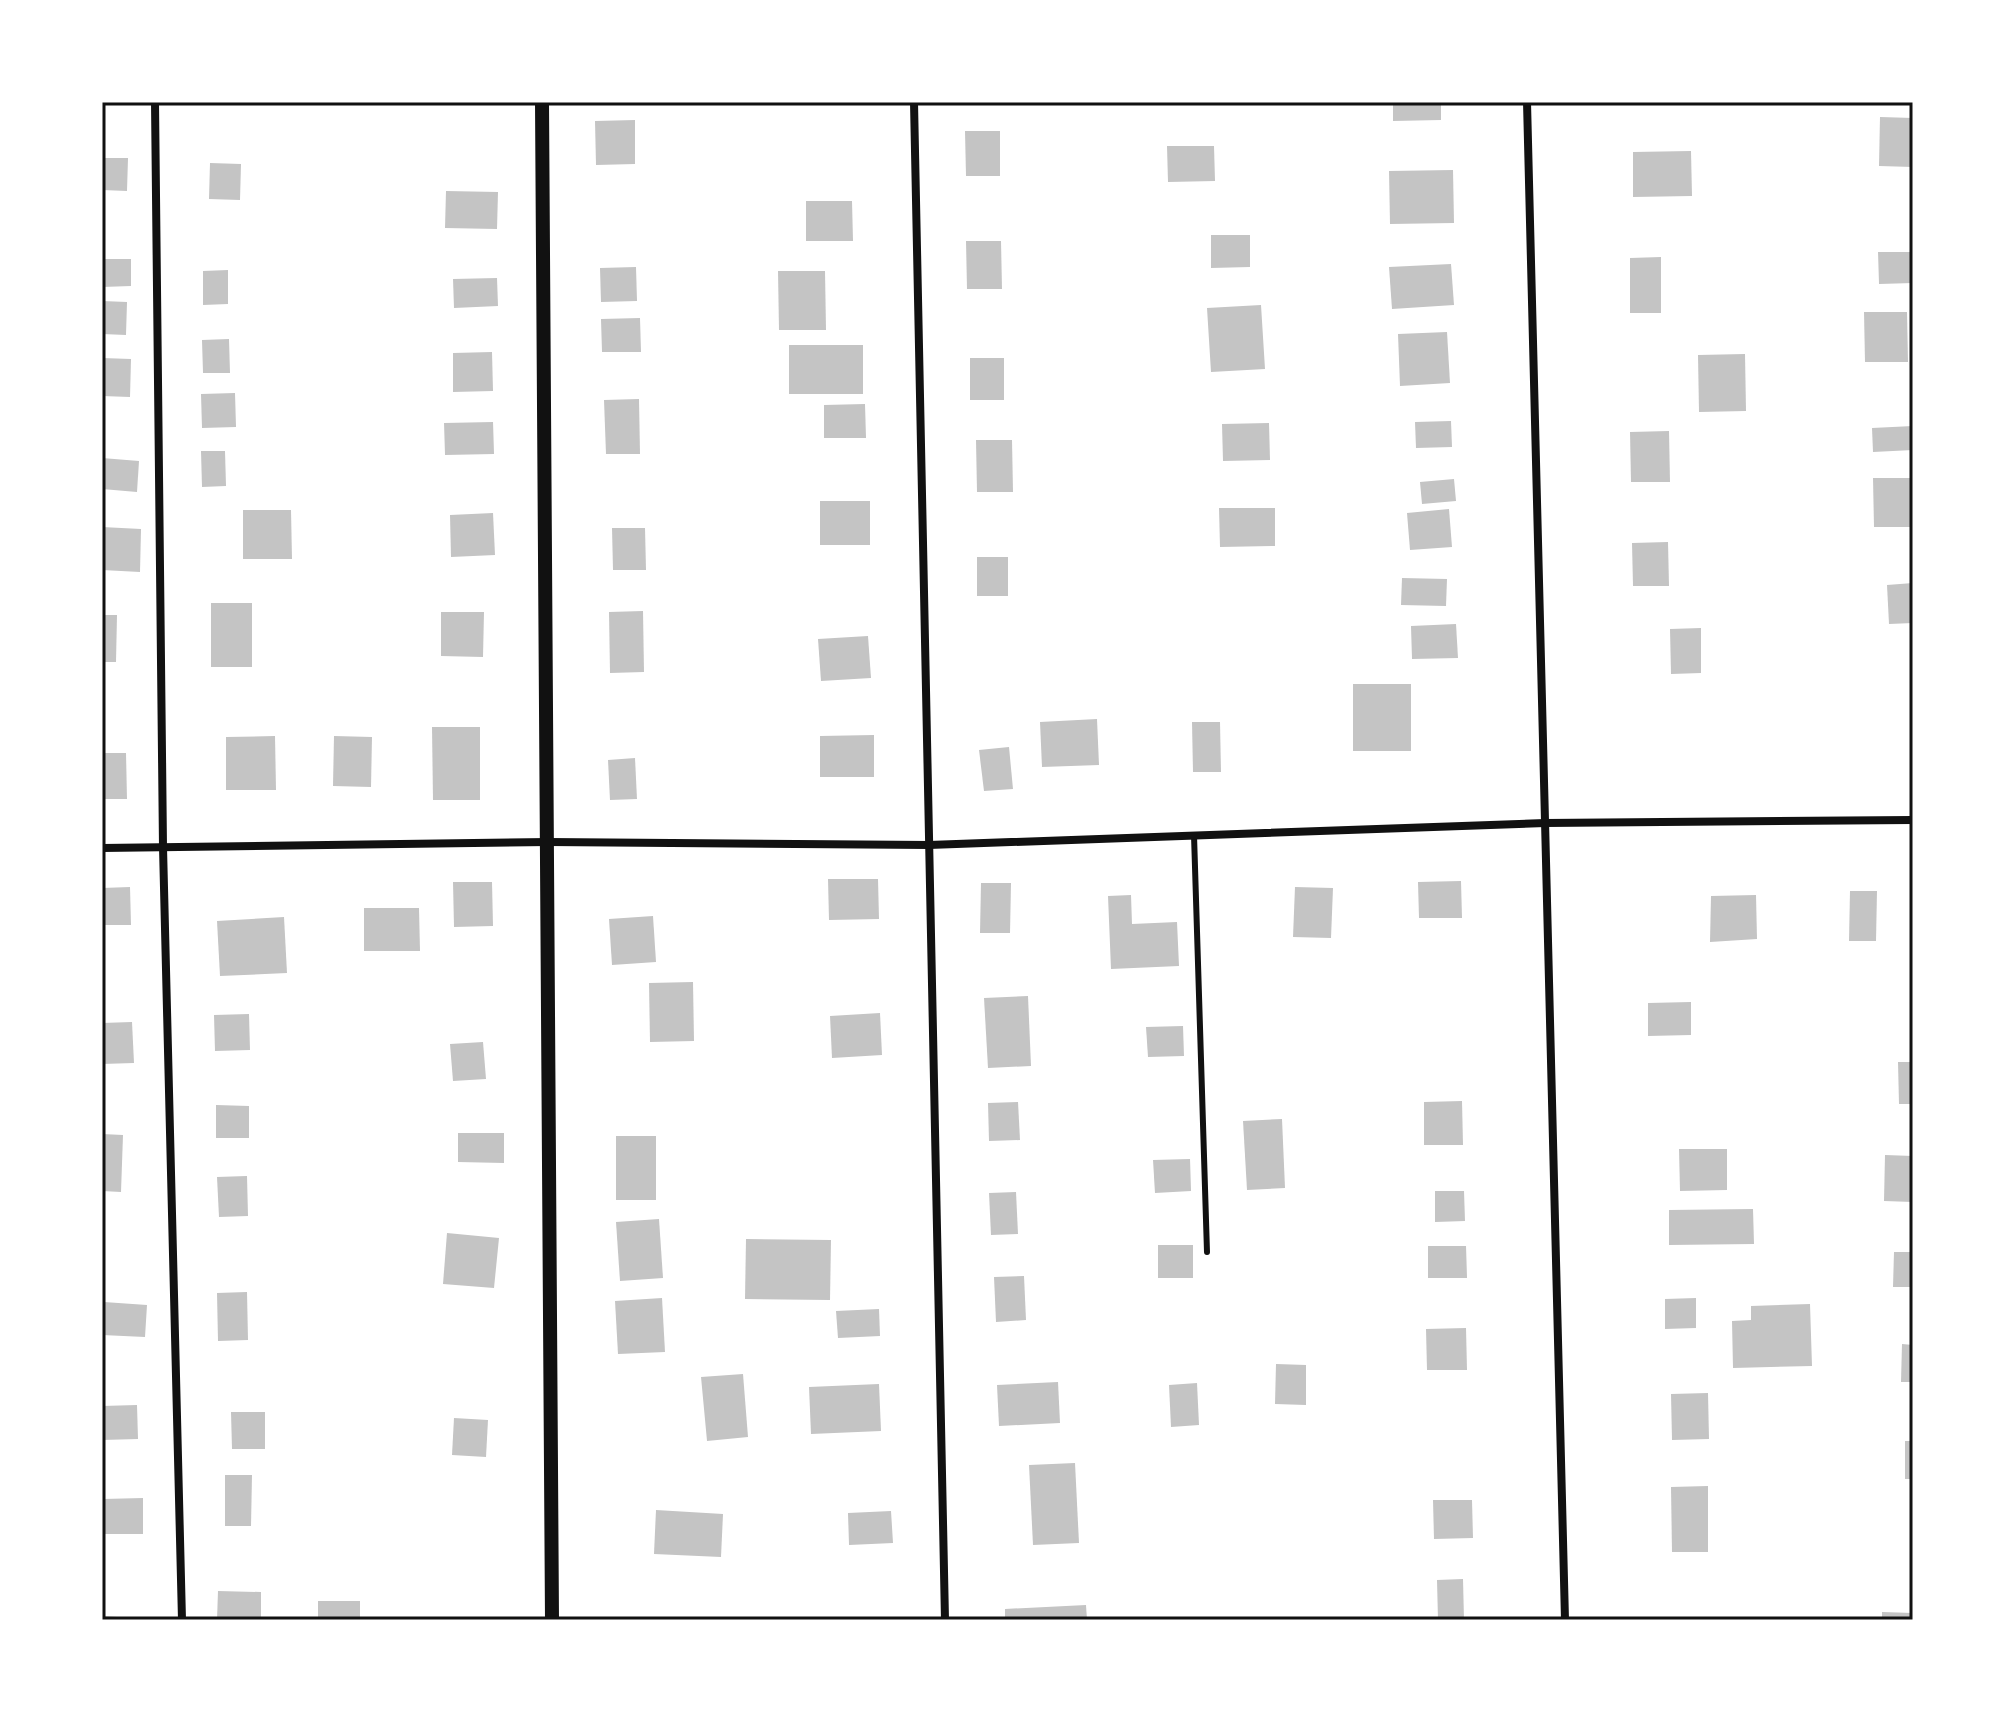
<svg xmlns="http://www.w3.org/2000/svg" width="2015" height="1722" viewBox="0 0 2015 1722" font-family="'Alegreya Sans',sans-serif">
	<rect width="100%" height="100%" fill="#fff"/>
	<g fill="#c4c4c4">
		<path d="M1393,102h48v18l-48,1z"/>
		<path d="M1880,117l33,1v49l-34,-1z"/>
		<path d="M635,120v44l-39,1 -1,-44z"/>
		<path d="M965,131h35v45h-34z"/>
		<path d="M1167,146h47l1,35 -47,1z"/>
		<path d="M1691,151l1,45 -59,1v-45z"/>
		<path d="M102,158h26l-1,33 -25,-1z"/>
		<path d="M210,163l31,1 -1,36 -31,-1z"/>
		<path d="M1453,170l1,53 -64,1 -1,-53z"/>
		<path d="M446,191l52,1 -1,37 -52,-1z"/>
		<path d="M806,201h46l1,40h-47z"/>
		<path d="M1211,235h39v32l-39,1z"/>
		<path d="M966,241h35l1,48h-35z"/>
		<path d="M1878,252h35v31l-34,1z"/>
		<path d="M1661,257v56h-31v-55z"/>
		<path d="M102,259h29v27l-29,1z"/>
		<path d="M1451,264l3,41 -62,4 -3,-42z"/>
		<path d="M636,267l1,34 -36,1 -1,-34z"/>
		<path d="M228,270v34l-25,1v-34z"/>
		<path d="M778,271h47l1,59h-47z"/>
		<path d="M497,278l1,28 -44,2 -1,-29z"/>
		<path d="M102,301l25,1 -1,33 -24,-1z"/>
		<path d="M1261,305l4,64 -54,3 -4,-64z"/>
		<path d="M1864,312h43l1,50h-43z"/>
		<path d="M640,318l1,34h-39l-1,-33z"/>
		<path d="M1447,332l3,51 -50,3 -2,-52z"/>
		<path d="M229,339l1,34h-27l-1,-33z"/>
		<rect x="789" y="345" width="74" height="49"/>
		<path d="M492,352l1,39 -40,1v-39z"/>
		<path d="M1745,354l1,57 -47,1 -1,-57z"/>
		<path d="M102,358l29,1 -1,38 -28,-1z"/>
		<rect x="970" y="358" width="34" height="42"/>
		<path d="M235,393l1,34 -34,1 -1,-34z"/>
		<path d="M639,399l1,55h-34l-2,-54z"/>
		<path d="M865,404l1,34h-42v-33z"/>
		<path d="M1451,421l1,26 -36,1 -1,-26z"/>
		<path d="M493,422l1,32 -49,1 -1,-32z"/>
		<path d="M1269,423l1,37 -47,1 -1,-37z"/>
		<path d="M1913,426v24l-40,2 -1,-24z"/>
		<path d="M1669,431l1,51h-39l-1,-50z"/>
		<path d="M976,440h36l1,52h-36z"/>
		<path d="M201,451h24l1,35 -24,1z"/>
		<path d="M102,458l37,3 -2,31 -35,-3z"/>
		<path d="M1873,478h40v49h-39z"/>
		<path d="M1454,479l2,22 -34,3 -2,-22z"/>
		<rect x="820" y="501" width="50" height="44"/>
		<path d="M1219,508h56v38l-55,1z"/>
		<path d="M1449,509l3,38 -42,3 -3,-37z"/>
		<path d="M243,510h48l1,49h-49z"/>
		<path d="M493,513l2,42 -44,2 -1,-42z"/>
		<path d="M102,527l39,2 -1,43 -38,-2z"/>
		<path d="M612,528h33l1,42h-33z"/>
		<path d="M1668,542l1,44h-36l-1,-43z"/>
		<rect x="977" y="557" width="31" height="39"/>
		<path d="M1402,578l45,1 -1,27 -45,-1z"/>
		<path d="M1913,583v40l-24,1 -2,-39z"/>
		<rect x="211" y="603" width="41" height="64"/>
		<path d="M643,611l1,61 -34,1 -1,-61z"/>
		<path d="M441,612h43l-1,45 -42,-1z"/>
		<path d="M102,615h15l-1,47h-14z"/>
		<path d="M1456,624l2,34 -46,1 -1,-33z"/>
		<path d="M1701,628v45l-30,1 -1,-45z"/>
		<path d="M868,636l3,42 -50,3 -3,-42z"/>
		<rect x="1353" y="684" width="58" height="67"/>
		<path d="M1097,719l2,46 -57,2 -2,-45z"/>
		<path d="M1192,722h28l1,50h-28z"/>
		<path d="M432,727h48v73h-47z"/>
		<path d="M874,735v42h-54v-41z"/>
		<path d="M275,736l1,54h-50v-53z"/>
		<path d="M334,736l38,1 -1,50 -38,-1z"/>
		<path d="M1009,747l4,42 -29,2 -5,-41z"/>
		<path d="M102,753h24l1,46h-25z"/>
		<path d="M635,758l2,41 -27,1 -2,-40z"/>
		<path d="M828,879h50l1,40 -50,1z"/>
		<path d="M1461,881l1,37h-43l-1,-36z"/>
		<path d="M453,882h39l1,44 -39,1z"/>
		<path d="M981,883h30l-1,50h-30z"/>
		<path d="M130,887l1,38h-29v-37z"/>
		<path d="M1295,887l38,1 -2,50 -38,-1z"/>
		<path d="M1850,891h27l-1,50h-27z"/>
		<path d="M1131,895l1,29 45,-2 2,44 -68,3 -3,-73z"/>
		<path d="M1756,895l1,44 -47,3 1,-46z"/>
		<path d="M364,908h55l1,43h-56z"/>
		<path d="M653,916l3,46 -44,3 -3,-46z"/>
		<path d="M284,917l3,56 -67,3 -3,-55z"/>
		<path d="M693,982l1,59 -44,1 -1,-59z"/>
		<path d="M1028,996l3,70 -43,2 -4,-70z"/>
		<path d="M1691,1002v33l-43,1v-33z"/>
		<path d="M880,1013l2,42 -50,3 -2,-42z"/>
		<path d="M249,1014l1,36 -35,1 -1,-36z"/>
		<path d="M132,1022l2,41 -32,1v-41z"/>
		<path d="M1183,1026l1,30 -36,1 -2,-30z"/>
		<path d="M483,1042l3,37 -33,2 -3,-37z"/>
		<path d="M1898,1062h15v42h-14z"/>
		<path d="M1462,1101l1,44h-39v-43z"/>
		<path d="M1018,1102l2,38 -31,1 -1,-38z"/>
		<path d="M216,1105l33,1v32h-33z"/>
		<path d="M1282,1119l3,69 -38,2 -4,-69z"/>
		<path d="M458,1133h46v30l-46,-1z"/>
		<path d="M102,1134l21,1 -2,57 -19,-1z"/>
		<rect x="616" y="1136" width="40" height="64"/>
		<path d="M1679,1149h48v41l-47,1z"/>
		<path d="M1885,1155l28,1v46l-29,-1z"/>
		<path d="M1190,1159l1,32 -36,2 -2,-33z"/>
		<path d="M247,1176l1,40 -29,1 -2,-40z"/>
		<path d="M1435,1191h29l1,30 -30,1z"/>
		<path d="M1016,1192l2,42 -27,1 -2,-42z"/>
		<path d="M1753,1209l1,35 -85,1v-35z"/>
		<path d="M659,1219l4,59 -43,3 -4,-59z"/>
		<path d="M447,1233l52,5 -5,50 -51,-4z"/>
		<path d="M746,1239l85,1 -1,60 -85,-1z"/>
		<rect x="1158" y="1245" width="35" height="33"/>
		<path d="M1428,1246h38l1,32h-39z"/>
		<path d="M1894,1252h19v35h-20z"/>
		<path d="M1024,1276l2,44 -30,2 -2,-45z"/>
		<path d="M247,1292l1,48 -30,1 -1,-48z"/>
		<path d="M662,1298l3,54 -47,2 -3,-53z"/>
		<path d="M1696,1298v30l-31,1v-30z"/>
		<path d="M104,1302l43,3 -2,32 -43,-2z"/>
		<path d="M1810,1304l2,62 -79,2 -1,-47 19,-1v-14z"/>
		<path d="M879,1309l1,27 -42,2 -2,-27z"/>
		<path d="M1466,1328l1,42h-40l-1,-41z"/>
		<path d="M1902,1344l11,1v37h-12z"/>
		<path d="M1276,1364l30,1v40l-31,-1z"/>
		<path d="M743,1374l5,63 -41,4 -6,-64z"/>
		<path d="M1058,1382l2,41 -61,3 -2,-41z"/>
		<path d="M1197,1383l2,42 -28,2 -2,-42z"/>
		<path d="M879,1384l2,47 -70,3 -2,-47z"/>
		<path d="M1708,1393l1,46 -37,1 -1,-46z"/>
		<path d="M137,1405l1,34 -36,1v-34z"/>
		<path d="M231,1412h34v37h-33z"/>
		<path d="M454,1418l34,2 -2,37 -34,-2z"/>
		<rect x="1905" y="1441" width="8" height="38"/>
		<path d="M1075,1463l4,80 -46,2 -4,-80z"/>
		<path d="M225,1475h27l-1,51h-26z"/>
		<path d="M1708,1486v66h-36l-1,-65z"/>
		<path d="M143,1498v36h-40v-35z"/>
		<path d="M1433,1500h39l1,38 -39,1z"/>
		<path d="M656,1510l67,4 -2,43 -67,-3z"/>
		<path d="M891,1511l2,32 -44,2 -1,-32z"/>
		<path d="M1463,1579l1,41h-26l-1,-40z"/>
		<path d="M218,1591l43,1v28h-44z"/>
		<rect x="318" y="1601" width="42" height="19"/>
		<path d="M1086,1605l1,15h-82v-11z"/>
		<path d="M1882,1612l31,1v7h-31z"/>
		<path d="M102,1616l30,2v2h-30z"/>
	</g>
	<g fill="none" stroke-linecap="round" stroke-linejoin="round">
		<path stroke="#111" stroke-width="6" d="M1194,835l13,417"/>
		<g stroke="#111" stroke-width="8">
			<path d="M155,102l8,745 19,773"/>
			<path d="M914,102l31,1518"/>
			<path d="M1527,102l38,1518"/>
			<path d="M102,848l446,-6 381,3 616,-22 368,-3"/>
		</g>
		<path stroke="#111" stroke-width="14" d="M542,102l10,1518"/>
	</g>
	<rect width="2015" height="1722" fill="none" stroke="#ffffff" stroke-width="208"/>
	<rect x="104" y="104" width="1807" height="1514" fill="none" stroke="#111" stroke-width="3"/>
</svg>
